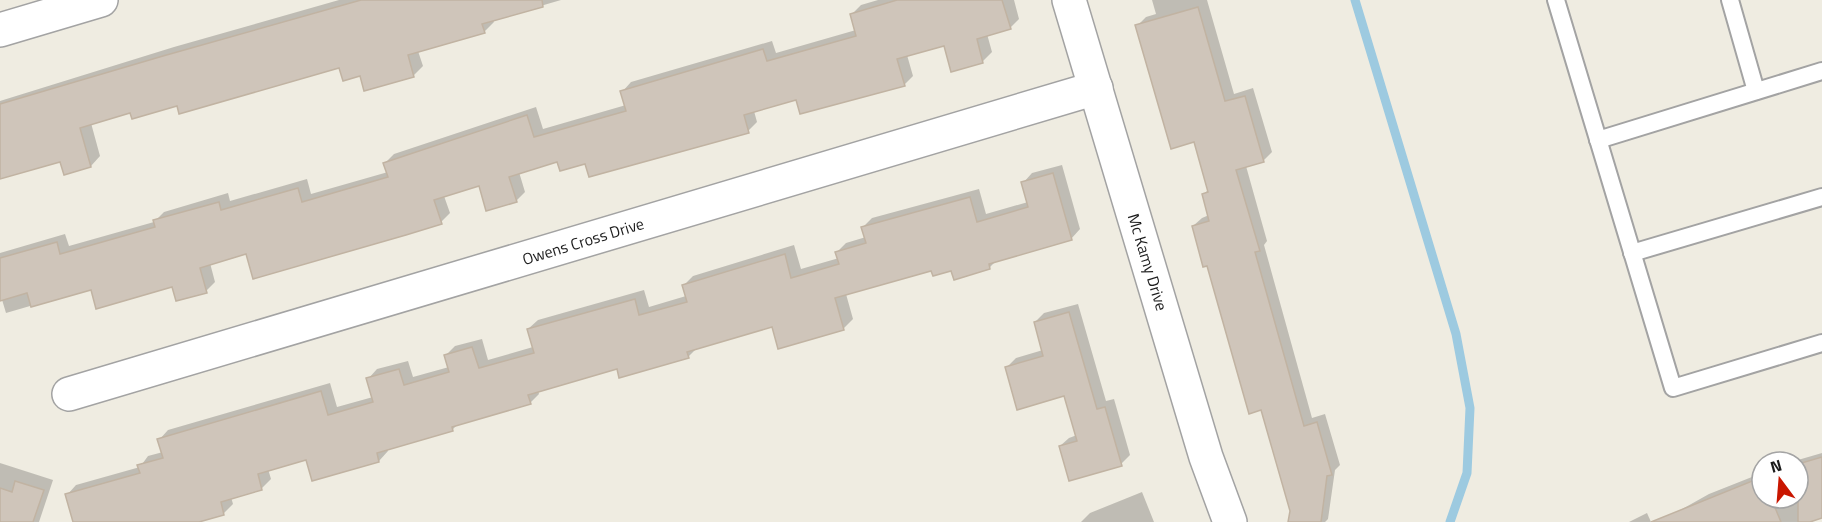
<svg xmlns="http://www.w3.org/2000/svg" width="1822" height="522" viewBox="0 0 1822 522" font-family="'Titillium Web',sans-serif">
	<rect width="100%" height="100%" fill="#efece1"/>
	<g fill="#0003">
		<path d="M339,0h222l-68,20 1,2 -10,10 -66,19 5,15 -10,10 -52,-2 -21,-8 -162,38 -46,8 -41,11 9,33 -9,10 -30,-6 -61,18v-77l174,-54z"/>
		<path d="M878,0h136l5,19 -9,9 -23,6 5,18 -9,9 -31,9 -7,-26 -38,11 6,21 -9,9 -107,13 -43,13 3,11 -9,9 -162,31 -28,-2 -39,12 6,20 -9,9 -36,-17 -36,12 6,17 -9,9 -194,31 -37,10 5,19 -9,9 -33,-6 -81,3 -86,25 -6,-20v-40l65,-19 4,12 85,-24 10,-10 64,-19 2,8 77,-22 4,15 77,-22 -3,-9 9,-9 142,-47 7,22 83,-24 -4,-13 9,-10 141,-41 4,12 80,-23 -4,-16 9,-9z"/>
		<path d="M1152,0h55l27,94 19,-6 19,64 -9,9 -17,5 21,75 -3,4 48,173 13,-4 15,51 -5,5 -7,49 -3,3h-35l2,-11 -30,-103 -69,-182 9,-8 7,-3 -6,-20 6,-6 -14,-49 -58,-114 9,-9 10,-3z"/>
		<path d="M1062,165l18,64 -9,10 -74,21 -8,8 -57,1 -86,25 7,25 -9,9 -64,19 -7,-22 -75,22 -10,10 -70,10 -80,23 1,4 -9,9 -72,21 -6,6 -65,19 1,2 -9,10 -72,-3 -39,11 3,10 -9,9 -31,9 2,7 -9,9 -30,9h-120l-7,-27 9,-10 64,-18 8,-11 15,-4 -4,-12 9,-10 162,-47 7,24 36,-10 -5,-18 9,-10 31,-8 5,16 36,-10 -4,-11 10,-10 27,-7 6,21 45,-13 -5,-18 10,-9 106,-30 5,17 37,-11 -3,-10 10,-10 101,-31 7,24 38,-11 -2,-6 9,-9 20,-6 -3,-10 9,-9 107,-29 7,25 42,-12 -5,-19 9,-10z"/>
		<path d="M1078,304l28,97 8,-2 16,56 -9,9 -61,-18 9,-8 8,-3 -12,-41 -58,-27 9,-9 27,-8 -8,-28 9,-9z"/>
		<path d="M1822,453v64l-18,5h-145l50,-28 53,-21v25h36v-36h-7z"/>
		<path d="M0,463l53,17 -14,42h-39z"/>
		<path d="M1142,492l12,30h-73l9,-9z"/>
		<path d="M1647,513l4,9h-22z"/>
	</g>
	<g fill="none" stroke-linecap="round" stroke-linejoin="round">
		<path stroke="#9dcae0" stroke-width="9" d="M1355,0l101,334 14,74 -3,65 -17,49"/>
	</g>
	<g fill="#cfc5ba" stroke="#c1b3a2" stroke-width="1.5">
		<path d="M361,0h181l1,7 -61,17 3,9 -77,22 6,22 -50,14 -4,-15 -17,5 -4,-13 -160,46 -2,-8 -45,13 -2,-6 -50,15 11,39 -27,8 -4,-13 -60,17v-75l163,-48z"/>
		<path d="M897,0h105l9,29 -34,10 6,24 -32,9 -7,-26 -47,13 8,27 -105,28 -4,-14 -52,15 5,18 -160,44 -4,-13 -25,7 -3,-9 -48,15 8,25 -31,9 -7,-25 -45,14 8,24 -36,11 -153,44 -7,-25 -46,14 7,25 -31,8 -4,-14 -76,22 -5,-19 -60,17 -4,-14 -27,8v-43l57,-16 3,12 95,-27 -2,-7 66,-18 2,8 77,-22 4,14 86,-25 -5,-14 144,-48 7,22 92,-26 -6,-20 143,-42 4,12 89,-25 -6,-22z"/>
		<path d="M1198,7l27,94 20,-5 19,66 -28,8 24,81 -5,1 49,174 13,-4 15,53 -5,1 -6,46h-33l2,-11 -29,-101 -12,4 -42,-148 -4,1 -11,-41 17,-5 -7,-27 6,-2 -14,-50 -23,7 -36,-124z"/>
		<path d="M1053,173l19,67 -83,24 1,5 -36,11 -3,-9 -18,5 -2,-5 -96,27 9,32 -66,19 -6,-22 -85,25 2,6 -70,20 -2,-9 -89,26 3,9 -79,23 1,4 -76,22 2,9 -67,19 -6,-21 -48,14 4,16 -41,12 3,13 -25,7h-126l-8,-28 75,-21 -3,-8 26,-7 -6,-19 164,-48 7,24 45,-13 -7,-24 33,-9 5,16 45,-13 -5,-17 28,-8 7,21 55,-15 -7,-24 108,-30 4,16 48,-13 -5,-17 103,-31 6,24 48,-14 -4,-12 31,-9 -5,-16 109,-30 7,25 51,-15 -7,-25z"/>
		<path d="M1069,312l28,97 8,-2 17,59 -53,15 -10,-35 18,-5 -13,-45 -47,14 -12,-43 38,-11 -9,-34z"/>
		<path d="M1822,457v61l-12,4h-12v-58z"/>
		<path d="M1762,477v21h9l10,24h-130z"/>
		<path d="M15,481l29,9 -11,32h-33v-34l12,4z"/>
	</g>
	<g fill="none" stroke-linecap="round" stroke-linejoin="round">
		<g stroke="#a3a3a3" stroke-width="20">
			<g id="service">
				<path d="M1556,0l117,388 149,-45"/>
				<path d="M1730,0l26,91"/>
				<path d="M1598,140l224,-69"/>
				<path d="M1632,253l190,-56"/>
			</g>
		</g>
		<g stroke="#a3a3a3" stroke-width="36">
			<g id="minor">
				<path d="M1069,0l137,457 24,65"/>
				<path d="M0,30l101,-30"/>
				<path d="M69,394l1027,-306"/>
			</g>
		</g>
		<use href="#service" stroke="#fff" stroke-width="16"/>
		<use href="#minor" stroke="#fff" stroke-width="33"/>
	</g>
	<g text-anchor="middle" stroke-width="6" stroke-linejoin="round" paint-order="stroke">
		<g font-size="16" fill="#1c1c1c" stroke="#fff">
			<text transform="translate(583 241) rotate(-17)" y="6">Owens Cross Drive</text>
			<text transform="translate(1148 262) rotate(73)" y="6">Mc Kamy Drive</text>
		</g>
	</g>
	<g transform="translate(1780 480) rotate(344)"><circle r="28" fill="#ffffff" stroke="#a4a4a4" stroke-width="1.5"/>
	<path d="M0-4.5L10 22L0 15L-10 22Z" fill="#c91600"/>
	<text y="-9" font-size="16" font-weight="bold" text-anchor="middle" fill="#1c1c1c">N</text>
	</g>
</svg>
